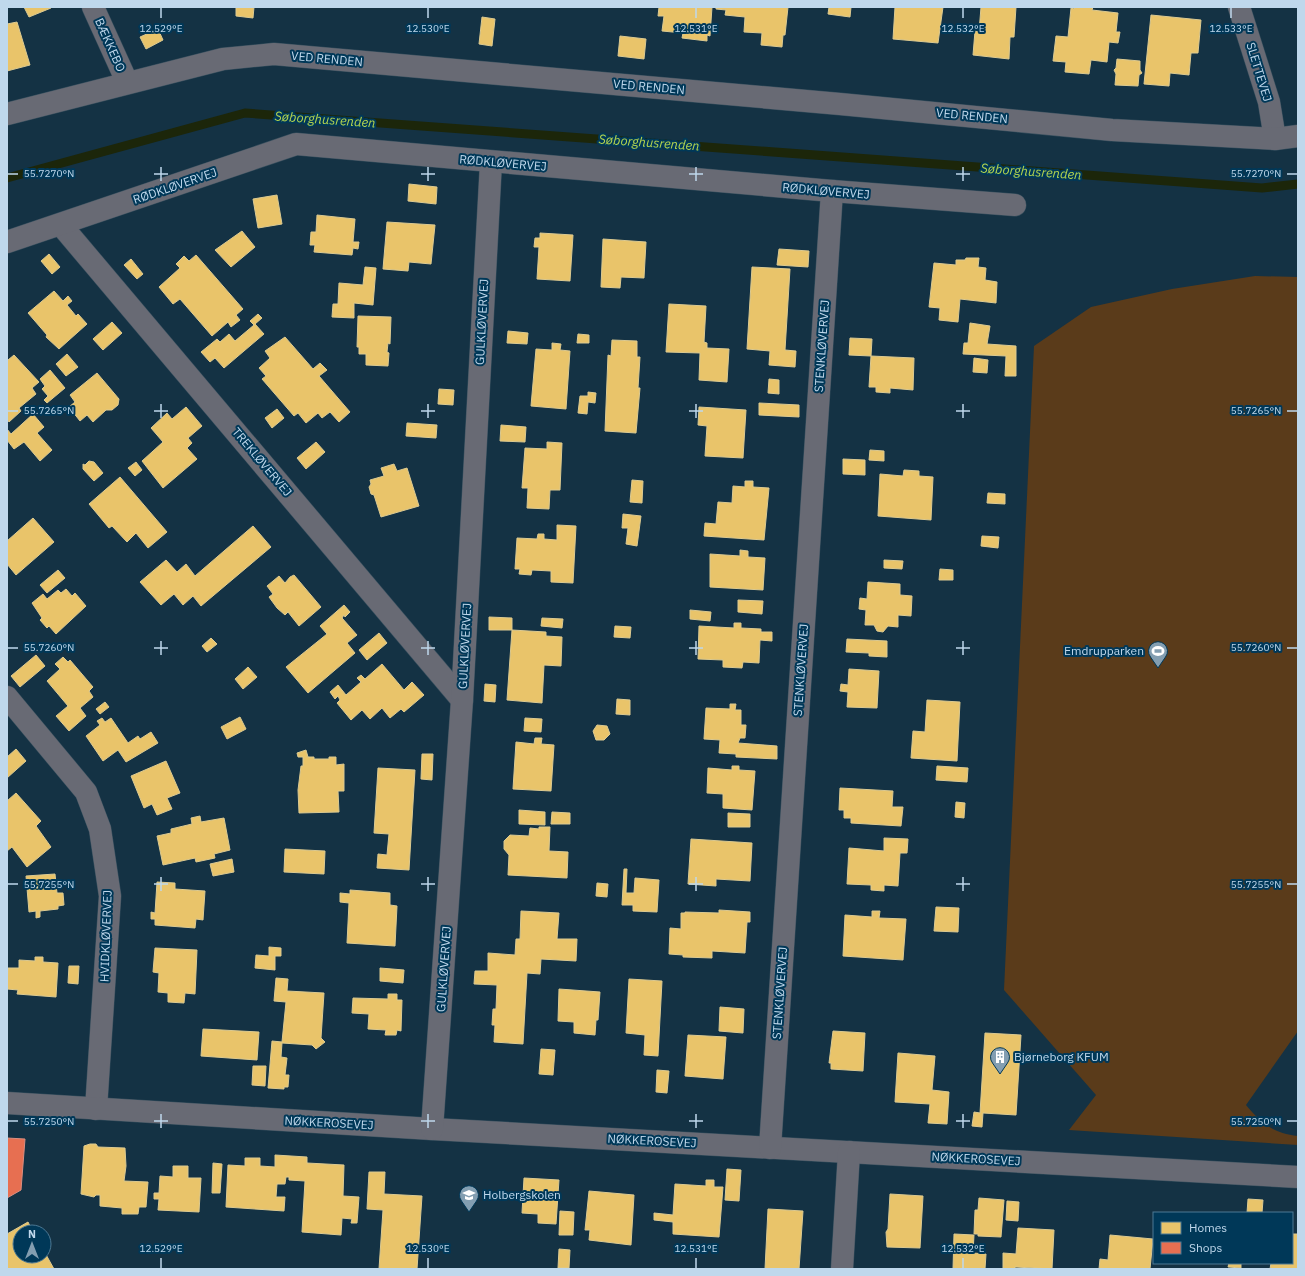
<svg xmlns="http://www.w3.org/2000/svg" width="1305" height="1276" viewBox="0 0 1305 1276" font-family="'IBM Plex Sans',sans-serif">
	<rect width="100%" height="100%" fill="#143244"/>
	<path fill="#5a3b1a" d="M1255,276l43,1v754l-52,74c15,18 28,29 52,31v9l-229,-15 27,-35 -92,-105 30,-644 57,-39 81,-18z"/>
	<g fill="#e9c46a" stroke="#dcca91">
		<path d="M24,7h26l1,1 -22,9z"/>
		<path d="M236,7h18l-1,11 -17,-2z"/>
		<path d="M659,7h53l-2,29 -3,-1v6l-25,-3 1,-5 -21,-2 2,-15h-6z"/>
		<path d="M716,7h72l-3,28h-2l-1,12 -21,-2 1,-12 -18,-1 1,-15 -20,-2 1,-5 -10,-1z"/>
		<path d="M829,7h22l-1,10 -22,-3z"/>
		<path d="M895,7h48l-5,36 -45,-4z"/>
		<path d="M981,7h35l-2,30h-4l-1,22 -36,-4 2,-24 4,1z"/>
		<path d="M1074,7h19l-1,3 26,3 -2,19h4l-2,11 -9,-1 -2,20 -16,-2 -2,14 -24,-2 1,-10 -13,-1 3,-25 12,1 3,-29 3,1z"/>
		<path d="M1151,15l50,5 -3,33h-7l-2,22 -19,-2 -1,13 -25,-2z"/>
		<path d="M482,17l13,2 -3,27 -13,-2z"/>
		<path d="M17,22l13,43 -23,6v-47z"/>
		<path d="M158,29l5,11 -17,9 -6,-12z"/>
		<path d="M620,36l26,3 -2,20 -26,-3z"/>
		<path d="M1117,59l23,2v9l2,3 -3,2 -1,11 -23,-1 1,-11 -2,-4 2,-2z"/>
		<path d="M409,184l28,3 -1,17 -28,-3z"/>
		<path d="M277,195l5,29 -24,4 -5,-29z"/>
		<path d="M317,215l38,4 -2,23h6l-1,7 -5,-1 -1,7 -38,-3 1,-7h-5l1,-13h5z"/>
		<path d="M387,222l48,3 -4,39 -22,-2 -1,9 -25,-2z"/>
		<path d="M242,231l13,16 -24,20 -16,-17z"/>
		<path d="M540,233l33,2 -3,46 -33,-2 2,-32h-5l1,-9h5z"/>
		<path d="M603,239l43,3 -2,36 -23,-1 -1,11 -19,-1z"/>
		<path d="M779,249l30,2 -1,16 -31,-2z"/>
		<path d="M49,254l11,13 -8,7 -11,-13z"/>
		<path d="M196,255l47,54 -7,6 4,5 -9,7 -3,-5 -16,14 -32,-37 -7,5 -14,-17 21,-19 -4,-4 8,-8 5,5z"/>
		<path d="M966,258h13l-1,9 8,1 -1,12 12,2 -1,21 -36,-4 -2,23 -19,-2 1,-12 -11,-1 5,-44 22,2v-5h9z"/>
		<path d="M131,259l12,15 -6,5 -13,-14z"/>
		<path d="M365,267l11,1 -3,37 -19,-2v15l-22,-1 1,-13h5l1,-21 24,2z"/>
		<path d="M752,267l38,2 -5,81 11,1 -1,16 -26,-2 1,-14 -23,-2z"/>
		<path d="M54,291l9,10 5,-5 4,5 -5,4 9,11 2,-2 9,10 -28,25 -13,-12 1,-2 -19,-22z"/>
		<path d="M669,304l37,2 -2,36 3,1v5l22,1 -2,33 -28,-2 1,-27 -34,-1z"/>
		<path d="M258,314l4,4 -7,6 9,10 -40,34 -9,-10 -5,4 -9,-10 16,-13 3,3 9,-8 6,7 19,-16 -4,-4z"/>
		<path d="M358,316l33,1 -1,27 -2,-1 -1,9 2,1 -1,13 -22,-1v-11h-7v-7h-2z"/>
		<path d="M112,322l10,11 -19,17 -10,-11z"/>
		<path d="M970,323l20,3 -3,18 29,2v30h-11l1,-20 -43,-2 1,-11h4z"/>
		<path d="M508,331l20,2 -1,11 -20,-1z"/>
		<path d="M578,334l11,1v8h-12z"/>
		<path d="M285,337l28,32 7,-6 7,7 -8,6 31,36 -11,10 -9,-10 -8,6 -4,-5 -12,10 -8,-10 -4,3 -32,-37 4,-3 -7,-8 11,-10 -5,-7z"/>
		<path d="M850,338l22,1 -1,17 43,2 -1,32 -23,-2v5l-14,-1v-5h-7l2,-31 -22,-1z"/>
		<path d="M612,340l25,1v16h3l-2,31h2l-4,45 -31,-2 3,-76 3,1z"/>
		<path d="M552,343l9,1 -1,6 10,1 -4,58 -35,-3 5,-57 16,1z"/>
		<path d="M67,354l11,13 -12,9 -10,-12z"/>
		<path d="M14,355l25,27 -7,6 4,6 -17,14 2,3 -12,11 -2,-3v-60l1,1z"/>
		<path d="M974,358l14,2 -1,13 -14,-1z"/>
		<path d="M50,370l15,18 -18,15 -3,-3 4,-4 -6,-7 3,-3 -5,-7z"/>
		<path d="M97,373l22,26 -1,6 -6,5h-6l-13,12 -6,-7 -7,6 -11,-14 6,-5 -5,-7z"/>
		<path d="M769,379l10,1v14l-11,-1z"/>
		<path d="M439,389l15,1 -1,15 -15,-1z"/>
		<path d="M588,392l8,1 -1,10 -7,-1 -1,12 -9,-1 2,-17h8z"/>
		<path d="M759,403l40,2v12l-40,-2z"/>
		<path d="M186,407l16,19 -14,12 4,5 -5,5 10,11 -34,29 -21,-27 21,-19 -12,-14 16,-15 5,6z"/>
		<path d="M699,407l47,3 -3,48 -38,-2 2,-30 -9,-1z"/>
		<path d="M277,409l7,9 -12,10 -7,-10z"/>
		<path d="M33,414l11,13 -7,6 15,17 -12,11 -16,-19 -10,7 -7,-9v-11l4,5z"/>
		<path d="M407,423l30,2 -1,13 -30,-2z"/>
		<path d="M501,425l25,2 -1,15 -25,-1z"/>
		<path d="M316,442l9,10 -19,17 -9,-11z"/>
		<path d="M547,442l15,1 -2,47h-10l-1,19 -22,-1 1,-20h-6l3,-40 22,1z"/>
		<path d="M870,450l14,1v10l-15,-1z"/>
		<path d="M843,459l22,1v15l-22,-1z"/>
		<path d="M89,461l5,1 9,11 -9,8 -11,-12v-5l2,1z"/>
		<path d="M136,462l6,8 -7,6 -7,-8z"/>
		<path d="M394,464l3,7 10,-3 12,38 -38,11 -7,-22 -3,-1 -2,-7 2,-3 -1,-4 14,-4 -3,-8z"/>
		<path d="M904,470l15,1v5l14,1 -2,43 -53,-4 2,-42 23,2z"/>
		<path d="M120,477l47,55 -19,16 -12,-15 -9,9 -15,-16 -3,2 -20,-24z"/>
		<path d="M632,480l11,1 -1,22 -12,-1z"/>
		<path d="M745,481h8v6l16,1 -5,52 -60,-4 1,-13 11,1 2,-22 14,1 1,-17 12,1z"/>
		<path d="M988,493l17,1v10l-18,-1z"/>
		<path d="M623,514l18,2 -4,30 -11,-2 2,-16h-6z"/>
		<path d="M33,518l21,24 -38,33 -9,-11v-23z"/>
		<path d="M557,525l19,1 -3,57 -22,-1v-11l-19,-1 -1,5 -12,-1 1,-5h-5l2,-31 20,1 1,-5h6v5l13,1z"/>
		<path d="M253,526l18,21 -70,59 -8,-10 -10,9 -9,-11 -13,11 -21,-23 26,-22 11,12 9,-8 9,12z"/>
		<path d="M982,536l17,1 -1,11 -17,-2z"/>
		<path d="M740,550l8,1v6l17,1 -2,32 -53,-3v-33l30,2z"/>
		<path d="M884,560l19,1 -1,8 -18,-1z"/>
		<path d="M940,569l13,1v10h-14z"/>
		<path d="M58,570l7,8 -18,15 -7,-8z"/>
		<path d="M294,575l27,32 -22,19 -11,-14 -3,3 -8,-7 -8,-11 4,-3 -6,-8 12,-10 6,7 5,-6z"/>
		<path d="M868,582l32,2v11l12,1 -1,20 -13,-1v12l-10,-1 -5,6 -6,-1 -3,-6h-9l1,-15 -7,-1 1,-11 7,1z"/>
		<path d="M66,589l6,7 3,-3 11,13 -30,28 -7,-8 -2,2 -7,-8 2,-2 -10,-15 11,-9 4,5 11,-9 3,3z"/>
		<path d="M738,600l25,1 -1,13 -24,-2z"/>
		<path d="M344,605l6,7 -5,5 -1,-2 -2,3 15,17 -10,8 8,10 -47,40 -22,-26 41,-33 -7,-8z"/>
		<path d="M690,610l21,2 -1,9 -20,-2z"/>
		<path d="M489,617l23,1v12h-23z"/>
		<path d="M542,618l21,1 -1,9 -21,-2z"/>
		<path d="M734,623h7v5l20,1v3h11v9l-12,-1 -1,23 -16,-1 -1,6 -19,-1v-7l-25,-1 1,-33 35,2z"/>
		<path d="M615,626l16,1 -1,11 -16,-1z"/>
		<path d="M512,630l34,2v4l16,1 -1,29 -17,-1 -2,38 -35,-3z"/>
		<path d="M379,633l8,10 -20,17 -8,-10z"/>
		<path d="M211,638l6,6 -10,8 -5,-6z"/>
		<path d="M847,639l40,2v16l-18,-1v-3l-23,-1z"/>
		<path d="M36,655l9,11 -25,21 -9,-11z"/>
		<path d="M63,657l5,5 2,-2 23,27 -4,4 4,6 -13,11 6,8 -17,15 -13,-15 12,-10 -21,-25 13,-12 -5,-5z"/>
		<path d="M382,664l22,26 8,-8 12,13 -20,17 -3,-3 -11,9 -8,-10 -12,11 -8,-9 -11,10 -14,-17 3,-3 -2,-4 -3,3 -5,-7 8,-7 8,10 15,-13 -4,-4 4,-3 4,4z"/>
		<path d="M248,667l9,10 -14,12 -8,-10z"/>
		<path d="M849,669l30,2 -2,37 -30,-1 1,-15 -8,-1 1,-7 7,1z"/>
		<path d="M485,684l11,1 -1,17 -11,-1z"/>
		<path d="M617,699l13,1v15l-14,-1z"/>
		<path d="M927,700l33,2 -3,59 -46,-3 2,-27 12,1z"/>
		<path d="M105,702l4,5 -9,7 -4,-5z"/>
		<path d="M730,704h6l-1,6h6v15h5l-1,13h-5l-2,5 39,3v13l-41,-2v-3l-17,-1 1,-13 -16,-1 2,-31 24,1z"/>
		<path d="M240,717l6,12 -19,10 -6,-12z"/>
		<path d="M102,718l3,4 6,-4 17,25 10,-7 2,3 11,-7 7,11 -32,19 -8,-12 -15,11 -17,-25 14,-11 -3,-4z"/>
		<path d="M525,718l17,1 -1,13 -17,-1z"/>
		<path d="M597,725l10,1 3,8 -6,6h-8l-3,-9z"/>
		<path d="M535,738h7l-1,6 13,1 -3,46 -38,-2 3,-47 18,2z"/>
		<path d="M16,749l10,12 -19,17v-21z"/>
		<path d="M306,750l2,7h6v2h15v-2h7v8l8,-1v27h-6l1,21 -40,1 -1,-23 3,-24h2v-9h-5l-1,-4z"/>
		<path d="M422,754h11l-1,26 -11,-1z"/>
		<path d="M166,761l14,32 -13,5 5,11 -15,6 -5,-11 -8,4 -13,-32z"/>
		<path d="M732,766h7v4l16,1 -3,39 -29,-2v-14l-16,-1 1,-25 24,2z"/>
		<path d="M937,766l31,2 -1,14 -31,-2z"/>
		<path d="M378,768l37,2 -6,100 -32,-2 1,-14 9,1 2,-21 -15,-1z"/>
		<path d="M840,788l53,3 -1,16h11l-2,19 -50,-3v-5h-7v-8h-5z"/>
		<path d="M16,793l25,28 -5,5 15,21 -24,20 -15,-20 -5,4v-50z"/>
		<path d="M956,802l9,1 -1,15 -9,-1z"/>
		<path d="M519,810l26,2v13l-26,-1z"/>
		<path d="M552,812l18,1v11h-19z"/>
		<path d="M728,813l22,1v13h-22z"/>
		<path d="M200,816l1,6 23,-4 6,32 -16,4 1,4 -19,4 -1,-4 -32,7 -6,-29 14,-3v-4l21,-5 -1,-6z"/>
		<path d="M539,827h11l-1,24 19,1 -1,26 -59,-3 1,-20 -5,-6v-8l6,-6 19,1 1,-8 9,1z"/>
		<path d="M884,838l24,1 -1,14h-7l-2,33 -14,-1v6l-13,-1v-5l-24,-1 2,-36 35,3z"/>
		<path d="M691,839l61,4 -2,38 -34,-2v7l-28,-2z"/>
		<path d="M285,849l40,2 -1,23 -40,-2z"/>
		<path d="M232,859l2,13 -21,4 -3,-12z"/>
		<path d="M624,869h3l-1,24h8l1,-15 24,2 -2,32 -24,-1v-6h-11z"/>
		<path d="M55,874l2,19h6l1,12 -6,1v3l-18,2v6l-4,1v-7l-7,1 -3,-36z"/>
		<path d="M157,882l18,1v6l30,2 -2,29 -7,-1 -1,9 -40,-3v-6h-4v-7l4,1z"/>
		<path d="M597,883l11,1 -1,13 -11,-1z"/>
		<path d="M350,890l40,3v12l7,1 -2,40 -48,-3 2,-40 -9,-1v-9l10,1z"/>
		<path d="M936,907l23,1 -1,24 -24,-1z"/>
		<path d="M719,910l31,2v10h-3l-2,31 -33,-2v7l-29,-1v-2l-14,-1 1,-26 11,1v-16h4v-1l34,1z"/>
		<path d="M521,911l38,2 -2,26h20l-1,22 -35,-2 -1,15 -13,-1 -4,71 -29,-2 1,-17h-3l1,-16h3l1,-24 -23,-1 1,-13h13v-18l27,2 1,-16h4z"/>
		<path d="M872,911h8l-1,7 27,1 -3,41 -60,-4 2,-41 27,2z"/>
		<path d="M269,947l12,1v8h-6v14l-20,-2 1,-13 13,1z"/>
		<path d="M155,948l42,2 -2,44 -10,-1 -1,10 -16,-1v-9l-10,-1 1,-19 -6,-1z"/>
		<path d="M35,957h8v5l15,1 -2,34 -39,-3 1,-4 -11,-1 1,-21h11v-8l16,1z"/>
		<path d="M69,966h10l-1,18 -10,-1z"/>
		<path d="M380,968l24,2 -1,13 -23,-2z"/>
		<path d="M276,978l12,1 -1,12 37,2 -3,45 4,4 -9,7 -4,-4 -30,-2 -1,14 6,1 -2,17h4l-1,12h-4v2l-16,-1 4,-47 10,1 4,-40 -12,-1z"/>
		<path d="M629,979l33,2 -4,75 -14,-1 1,-20 -19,-2z"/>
		<path d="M559,989l41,3 -2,28h-2l-1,15 -21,-2v-11l-16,-1z"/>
		<path d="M388,994h9v6h5l-1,31 -4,-1 -1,5h-11l1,-5 -18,-1 1,-15 -17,-1 1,-15 35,1z"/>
		<path d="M720,1007l24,2 -1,24 -24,-2z"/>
		<path d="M203,1029l56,3 -2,28 -56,-4z"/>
		<path d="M833,1031l32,2 -2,38 -32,-2v-6h-2z"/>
		<path d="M985,1033l36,2 -5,80 -33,-2 -1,14 -10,-1 2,-14 6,1z"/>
		<path d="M688,1035l38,2 -3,42 -38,-3z"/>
		<path d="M541,1049l14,1 -2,25 -14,-1z"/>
		<path d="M898,1053l37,3 -3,34 17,2 -2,32 -19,-1 2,-19 -35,-2z"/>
		<path d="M253,1066h13l-1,20 -13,-1z"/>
		<path d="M657,1070l12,1 -2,22 -11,-1z"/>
		<path d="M90,1144h6l2,3 27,1 1,18 -2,15 24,1 -2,25h-7l-1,7h-16v-6l-22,-2v-11h-4l-2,2 -13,-3 3,-48z"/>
		<path d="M275,1155l32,2v6l37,2 -1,31 16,1 -2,26h-6l1,-4 -10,-1 -1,17 -39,-3 3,-51 -16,-1v-3h-3l-1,7h-8l-1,13h9l-1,14 -58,-4 2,-42 17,1v-8h15v8l15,1z"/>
		<path d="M213,1163l9,1 -2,29h-8z"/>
		<path d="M173,1166h15v12h13l-2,34 -41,-2 1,-11h-5v-6h5l1,-17 13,1z"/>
		<path d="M727,1169l14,1 -2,31 -14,-1z"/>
		<path d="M369,1172h16l-1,22 38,2 -5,73h-38l4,-59 -16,-1z"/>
		<path d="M524,1178l35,2 -3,44 -18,-1v-9l-16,-1z"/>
		<path d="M706,1180h8v7h9l-4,50 -46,-3v-12l-19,-2v-7l19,2 2,-31 31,2z"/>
		<path d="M589,1191l45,4 -3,50 -42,-5 1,-10h-5z"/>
		<path d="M890,1194l33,2 -3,52 -33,-1 -1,-15 2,-3z"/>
		<path d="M979,1198l25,2 -3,37 -23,-1v-2h-4l1,-24h3z"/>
		<path d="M1248,1199l15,1 -1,13h-15z"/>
		<path d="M1007,1201l12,1 -1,19 -12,-1z"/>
		<path d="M768,1209l35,2 -4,58h-34z"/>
		<path d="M560,1211l14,1 -1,23h-14z"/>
		<path d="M28,1222l5,10h-13v24h24v-5l10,18h-47v-35z"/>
		<path d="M1018,1228l36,2 -2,39 -37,-2v2h-12v-16l13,1z"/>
		<path d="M954,1234l20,1 -1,18 13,1 -1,15h-32z"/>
		<path d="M1292,1234h6v35h-28l1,-6h21z"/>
		<path d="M1110,1235l43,4 -3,30h-51l1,-10 8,1z"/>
		<path d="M559,1249l11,1 -1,18h-11z"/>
		<path d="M1229,1263h12v5l-13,-1z"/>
	</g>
	<path fill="#e76f51" stroke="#db8e80" d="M7,1138l18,1 -4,51 -14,8z"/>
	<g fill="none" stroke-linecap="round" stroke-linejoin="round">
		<path stroke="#1c260a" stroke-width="9" d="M7,178l238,-65 1017,75 36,-4"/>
		<g stroke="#374f5e" stroke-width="23">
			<g id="minor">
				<path d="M93,7l34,75"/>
				<path d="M1239,7l30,95 6,37"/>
				<path d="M7,114l216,-55 51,-5 566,50 272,26 163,9 23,-3"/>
				<path d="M61,225l401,475"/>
				<path d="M7,242l289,-98 536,47 183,14"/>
				<path d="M7,697l79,95 14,37 10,67 -14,213"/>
				<path d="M7,1103l425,26 866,48"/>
				<path d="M432,1129l30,-429 29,-538"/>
				<path d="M770,1148l62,-957"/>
				<path d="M842,1269l7,-117"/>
			</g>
		</g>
		<use href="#minor" stroke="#686a74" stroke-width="22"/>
	</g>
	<path fill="none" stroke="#bfd8ec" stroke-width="1.5" d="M161,8v10M428,8v10M696,8v10M963,8v10M1231,8v10M161,167v14M428,167v14M696,167v14M963,167v14M8,174h10M154,174h14M421,174h14M689,174h14M956,174h14M1287,174h10M161,404v14M428,404v14M696,404v14M963,404v14M8,411h10M154,411h14M421,411h14M689,411h14M956,411h14M1287,411h10M161,641v14M428,641v14M696,641v14M963,641v14M8,648h10M154,648h14M421,648h14M689,648h14M956,648h14M1287,648h10M161,877v14M428,877v14M696,877v14M963,877v14M8,884h10M154,884h14M421,884h14M689,884h14M956,884h14M1287,884h10M161,1114v14M428,1114v14M696,1114v14M963,1114v14M8,1121h10M154,1121h14M421,1121h14M689,1121h14M956,1121h14M1287,1121h10M161,1258v10M428,1258v10M696,1258v10M963,1258v10"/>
	<defs>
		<g id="stadium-pin" transform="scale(1)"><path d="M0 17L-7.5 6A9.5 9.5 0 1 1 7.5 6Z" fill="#839eb1" stroke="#003858"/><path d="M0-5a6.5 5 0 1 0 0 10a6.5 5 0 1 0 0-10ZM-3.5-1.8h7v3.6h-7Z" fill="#fff"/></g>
		<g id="building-pin" transform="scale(1)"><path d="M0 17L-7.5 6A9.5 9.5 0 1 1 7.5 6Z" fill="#839eb1" stroke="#003858"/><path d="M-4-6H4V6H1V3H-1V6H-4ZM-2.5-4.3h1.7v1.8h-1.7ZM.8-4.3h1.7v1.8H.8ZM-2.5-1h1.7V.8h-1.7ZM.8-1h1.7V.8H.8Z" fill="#fff"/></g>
		<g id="school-pin" transform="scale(1)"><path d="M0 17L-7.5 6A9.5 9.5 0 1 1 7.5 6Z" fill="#839eb1" stroke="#003858"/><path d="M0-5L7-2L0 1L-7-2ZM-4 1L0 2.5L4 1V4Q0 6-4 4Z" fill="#fff"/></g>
	</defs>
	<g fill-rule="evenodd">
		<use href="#stadium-pin" x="1158" y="651"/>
		<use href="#building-pin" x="1000" y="1057"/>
		<use href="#school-pin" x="469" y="1195"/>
	</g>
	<g text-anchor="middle" stroke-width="4" stroke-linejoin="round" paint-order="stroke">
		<g font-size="12" fill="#bfd8ec" stroke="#003858">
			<text transform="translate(110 45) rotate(66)" y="4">BÆKKEBO</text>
			<text transform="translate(327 59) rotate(5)" y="4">VED RENDEN</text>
			<text transform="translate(1259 72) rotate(73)" y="4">SLETTEVEJ</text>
			<text transform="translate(649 87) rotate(5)" y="4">VED RENDEN</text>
			<text transform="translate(972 116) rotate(5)" y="4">VED RENDEN</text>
			<text transform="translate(503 163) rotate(5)" y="4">RØDKLØVERVEJ</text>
			<text transform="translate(175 186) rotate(-19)" y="4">RØDKLØVERVEJ</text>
			<text transform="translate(826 191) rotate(5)" y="4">RØDKLØVERVEJ</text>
			<text transform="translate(482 322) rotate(-87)" y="4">GULKLØVERVEJ</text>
			<text transform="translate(822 346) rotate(-86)" y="4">STENKLØVERVEJ</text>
			<text transform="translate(262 462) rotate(50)" y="4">TREKLØVERVEJ</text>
			<text transform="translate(465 646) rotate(-87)" y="4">GULKLØVERVEJ</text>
			<text transform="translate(801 670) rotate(-86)" y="4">STENKLØVERVEJ</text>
			<text transform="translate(106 936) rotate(-88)" y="4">HVIDKLØVERVEJ</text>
			<text transform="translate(444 969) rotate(-86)" y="4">GULKLØVERVEJ</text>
			<text transform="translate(780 993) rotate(-86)" y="4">STENKLØVERVEJ</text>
			<text transform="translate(329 1123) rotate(3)" y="4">NØKKEROSEVEJ</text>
			<text transform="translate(652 1141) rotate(3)" y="4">NØKKEROSEVEJ</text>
			<text transform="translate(976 1159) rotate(3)" y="4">NØKKEROSEVEJ</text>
		</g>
		<g font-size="12" fill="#bfd8ec" stroke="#003858" text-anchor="start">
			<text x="1144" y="655" text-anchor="end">Emdrupparken</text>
			<text x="1014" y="1061">Bjørneborg KFUM</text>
			<text x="483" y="1199">Holbergskolen</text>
		</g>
		<g font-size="13" font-style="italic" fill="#b4d54e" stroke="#003858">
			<text transform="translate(325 119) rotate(4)" y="5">Søborghusrenden</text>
			<text transform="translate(649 142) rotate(4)" y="5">Søborghusrenden</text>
			<text transform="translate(1031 171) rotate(4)" y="5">Søborghusrenden</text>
		</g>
	</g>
	<g font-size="10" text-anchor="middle" fill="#bfd8ec" stroke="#003858" stroke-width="4" stroke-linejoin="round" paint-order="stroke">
		<text x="161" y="32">12.529°E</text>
		<text x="428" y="32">12.530°E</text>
		<text x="696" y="32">12.531°E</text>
		<text x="963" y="32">12.532°E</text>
		<text x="1231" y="32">12.533°E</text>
		<text x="49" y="177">55.7270°N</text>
		<text x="1256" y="177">55.7270°N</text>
		<text x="49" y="414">55.7265°N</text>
		<text x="1256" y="414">55.7265°N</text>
		<text x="49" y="651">55.7260°N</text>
		<text x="1256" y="651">55.7260°N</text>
		<text x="49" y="888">55.7255°N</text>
		<text x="1256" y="888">55.7255°N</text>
		<text x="49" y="1125">55.7250°N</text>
		<text x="1256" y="1125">55.7250°N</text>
		<text x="161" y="1252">12.529°E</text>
		<text x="428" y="1252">12.530°E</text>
		<text x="696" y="1252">12.531°E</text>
		<text x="963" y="1252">12.532°E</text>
	</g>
	<rect width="1305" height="1276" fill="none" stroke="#bfd8ec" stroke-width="16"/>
	<rect x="1153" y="1212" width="140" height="52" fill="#003858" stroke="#4c7893"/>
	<rect x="1161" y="1222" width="20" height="12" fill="#e9c46a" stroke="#4c7893"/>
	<text x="1189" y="1232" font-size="12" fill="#bfd8ec">Homes</text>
	<rect x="1161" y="1242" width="20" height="12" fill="#e76f51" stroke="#4c7893"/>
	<text x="1189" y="1252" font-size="12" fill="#bfd8ec">Shops</text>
	<g transform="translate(32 1244)"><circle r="19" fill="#003858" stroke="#4c7893"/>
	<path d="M0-3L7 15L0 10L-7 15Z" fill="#839eb1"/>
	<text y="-6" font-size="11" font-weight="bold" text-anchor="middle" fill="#bfd8ec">N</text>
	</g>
</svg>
